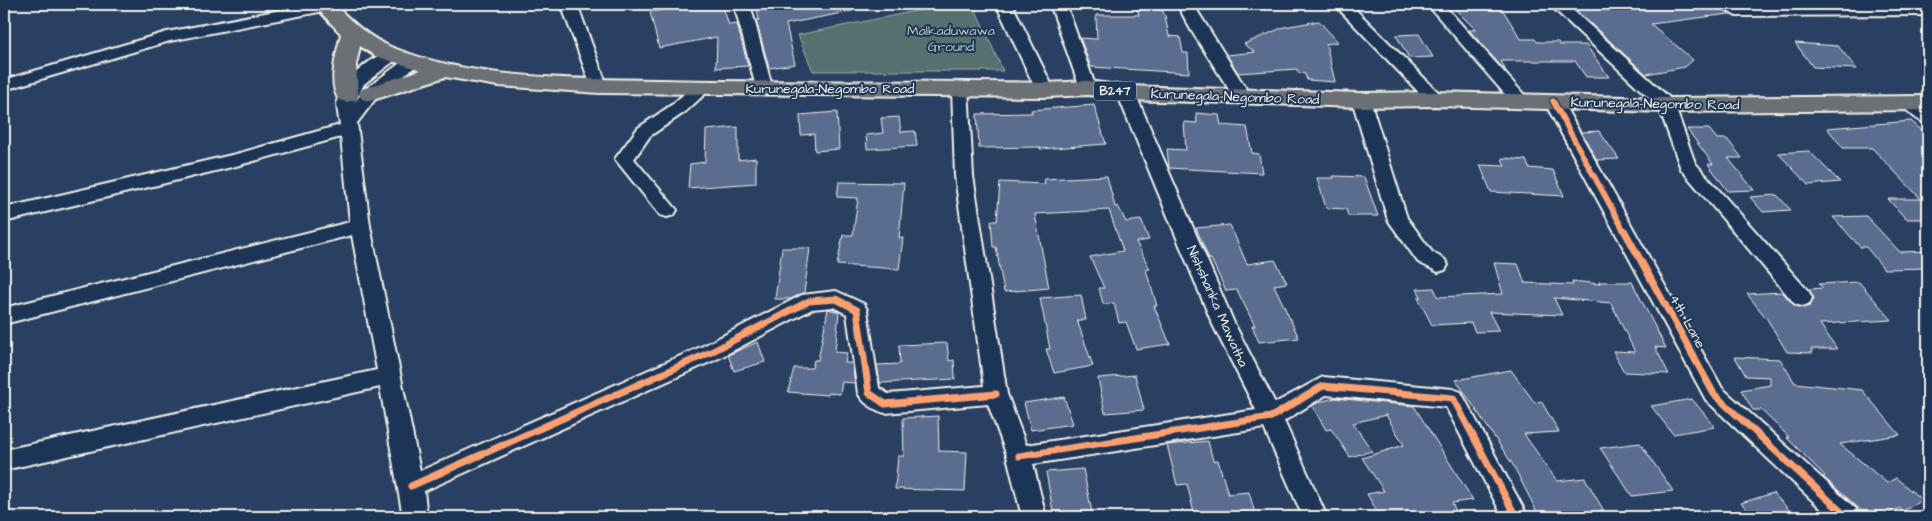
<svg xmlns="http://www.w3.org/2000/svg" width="1932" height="521" viewBox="0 0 1932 521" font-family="'Architects Daughter',sans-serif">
	<rect width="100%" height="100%" fill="#294063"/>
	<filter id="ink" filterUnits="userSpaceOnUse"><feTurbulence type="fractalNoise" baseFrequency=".02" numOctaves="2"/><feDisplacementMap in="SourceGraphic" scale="10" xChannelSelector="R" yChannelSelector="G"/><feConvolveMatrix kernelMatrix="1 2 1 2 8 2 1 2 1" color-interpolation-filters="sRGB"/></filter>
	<g filter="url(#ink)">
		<path fill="#55706e" stroke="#a4b0ab" d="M950,4h23l30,67h-190l-15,-36z"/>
		<g fill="#5a6d91" stroke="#f4f1e8">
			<path d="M705,4h17l7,21 8,-1 11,42 -32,2 1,-31 -58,11 -9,-36z"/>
			<path d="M756,4h95l1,7 -66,13 9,40 -26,4 -13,-48h3z"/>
			<path d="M1135,4h24l6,12 4,20 11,1 3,16h5l1,20 -98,-6 -11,-29 17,1 -1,-24h43z"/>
			<path d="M1450,4h49l22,35h14l2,3h21l2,3h26l23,32h-23l-11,-16h-74l6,12 -38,-43h7z"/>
			<path d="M1569,4h161v4l-4,2 3,4 -78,10 42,36 -8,7 -39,7z"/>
			<path d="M1319,21l19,21 -12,2 9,38 -28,-2 -2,-6 -7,-1 -1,-4 -59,4 -11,-18 28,-3 -11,-8 40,-17z"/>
			<path d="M1419,34l14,23 -24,1 -13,-23z"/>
			<path d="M1795,43l43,3 19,23 -44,-2z"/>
			<path d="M1094,105l12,39 -66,5v-2l-61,1 -2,-34 55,-1 -1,-3z"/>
			<path d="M837,112l2,37 -24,2 -1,-17 -13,1 -1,-20z"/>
			<path d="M1196,113l23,2 2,10 26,2 5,26 7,1 3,19 -93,-5 -2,-19 19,1 -2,-28 13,1z"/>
			<path d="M899,117l2,15 14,-1 2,15 -50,3 -1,-14 17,-2 -2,-15z"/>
			<path d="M1911,121l17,15v83h-22l-18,-20h33l-49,-51h-29l-16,-20z"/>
			<path d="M738,127v33l18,-2v25l-68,5 2,-24 15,-2 1,-32z"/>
			<path d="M1687,129h22l8,10h10l15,19h-14l26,32 -26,1 -20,-27h5z"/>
			<path d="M1599,131l20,28 -22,1 -16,-28z"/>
			<path d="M1809,151l31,31 -32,3 -30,-32z"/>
			<path d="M1502,158l24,2 3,8 24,2 11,26 -73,-4 -11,-27 25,1z"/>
			<path d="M1107,176l8,31 3,-1 8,16 15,-2 8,20 -13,2 14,27 -4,1 11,36h-3l16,38 -34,5 -10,-27 -7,1 -5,-20 -11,1 -4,-16h5l-14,-31 33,-6 -14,-41 -74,4 14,74 -45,4 -8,-45h-3l-2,-26h6l3,-39 45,2 -1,-5z"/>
			<path d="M1333,176l31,1 14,39h-30l-2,-7 -20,-1 -9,-30h17z"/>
			<path d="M839,182l65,1 -5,55h4l-4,31 -62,-4 6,-30h10l5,-37 -21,-1z"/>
			<path d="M1777,195l14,15 -28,2 -13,-15z"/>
			<path d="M1866,216l34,36 28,-1v17l-44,1 -18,-22h-6l-27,-30z"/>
			<path d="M1230,225l17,39 28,-4 12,23 -13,2 25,53 -40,4 -7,-16h3l-18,-36 -11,1 -15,-32h-2l-13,-31z"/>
			<path d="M782,248h28l-6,45 -13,6h-16z"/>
			<path d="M1494,263l24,1 7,19 48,2 -1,-4 28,3 -1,-2h33l34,66 -11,-1 14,27 -45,-2 -11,-21 22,1 -24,-49 -57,-5 8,17 -73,-3 10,19 -24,1 -4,-9 -39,2 -14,-27 3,-1 -4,-8 17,-1 4,9 65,-3z"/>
			<path d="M1859,282l33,38 -72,4 17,25h-26l2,4 -26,-1 -20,-33 -20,-25 35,-2 12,13 9,3 7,-2 4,-7 -5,-10 14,-1 -4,-4z"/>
			<path d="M1081,295l5,25h-9l16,46 -39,7 -8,-24h4l-10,-51z"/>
			<path d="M828,309l11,3 -4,40 12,1 -2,10h7l3,20 -13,-1 -2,12 -11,-1 -1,2 -40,-3 6,-24h18l2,-8h4z"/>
			<path d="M758,342l7,20 -31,9 -6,-16z"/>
			<path d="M947,343l2,18 5,-1 1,19 -75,4 -3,-18 23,-1 -1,-19z"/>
			<path d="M1735,357l45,2 15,24 67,7 38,45 -60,9 47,39 9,-5 26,22 -19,11 -4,-3 -17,9h-13l-46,-40 2,-1 -39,-39h3l-28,-27h-8l-12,-20 29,-5v-8l-24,-1z"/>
			<path d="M1511,370l24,33 6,-2 18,31 -35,2 33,47 28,-3 19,33 -65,5 -26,-51 -57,-85z"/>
			<path d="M1135,375l9,35 -39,3 -7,-35z"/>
			<path d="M1064,397l9,27 -42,6 -7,-27z"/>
			<path d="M1335,398l79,8 59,94 -21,3 7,14h-79l-13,-23 17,-3 -22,-33 42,-13 -18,-30 -33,8 19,28 -22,6 -19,-28 -5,1 -14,-24 7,-4z"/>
			<path d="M1692,399l23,28 -42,7 -22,-28z"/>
			<path d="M938,416l1,35 28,1 -2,39 -70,-2 3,-33h6l-1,-38z"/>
			<path d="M1208,441l5,20 5,-1 10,34 21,-2 7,25h-61l-8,-33 -10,1 -10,-40z"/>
			<path d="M1640,443l33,48 -41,5 -32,-48z"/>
			<path d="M1083,469l10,48h-39l-8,-45z"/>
			<path d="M1773,493l23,24h-42l-13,-14z"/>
		</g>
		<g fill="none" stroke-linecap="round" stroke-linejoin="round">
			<g stroke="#f4f1e8" stroke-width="4">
				<g id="minor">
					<path d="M312,4h18l2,2 -8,5 -154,30 -166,49v-10l163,-48z"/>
					<path d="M561,4h16l30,82 -2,4h-12l-2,-4z"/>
					<path d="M734,4h16l22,83 -2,4h-12l-2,-4z"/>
					<path d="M996,4h16l42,86 -3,4h-12l-3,-4z"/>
					<path d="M1050,4h16l30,84 -2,4h-12l-2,-4z"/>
					<path d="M1177,4h16l57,91 -3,4h-12l-44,-69z"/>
					<path d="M1334,4h16l91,91 3,4 -3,4h-12z"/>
					<path d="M1427,4h16l84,94 3,4 -3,4h-12z"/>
					<path d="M1549,4h17l107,97 22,62 114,129 3,6 -3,6 -7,2 -7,-2 -114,-135 -22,-62z"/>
					<path d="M1928,5v10l-192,1 -8,-5 8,-5z"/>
					<path d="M392,50l6,2 2,3 -2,3 -34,26 -9,18 9,-12 43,-32h12l2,4 -45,36 -19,25 13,103 50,245 283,-125 99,-51 34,-4 28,13 3,6 12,78 9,6 96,-8 -29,-210 -3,-88 2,-4h12l2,4 5,88 34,218 19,51 230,-35 -44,-87 -95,-230 3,-4h12l3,4 99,230 41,80 48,-26 130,12 8,3 67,125h-25l-57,-110 -120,-12 -42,26 43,96h-24l-39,-89 -231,36 13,53h-24l-15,-61 -19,-52 -103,9c-11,-3 -22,-10 -27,-20l-11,-79 -14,-7 -21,2 -93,49 -295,133 3,26h-24l-23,-130 -376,83v-20l373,-80 -25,-135 -348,89v-16l346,-86 -9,-85 -105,29 -232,56v-14l232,-54 104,-29c-1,-7 -3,-16 -3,-23 2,-19 37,-48 55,-52z"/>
					<path d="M701,83l6,1 2,4 -2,4 -22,20 -35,24 -16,23 43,51 -3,5 -7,2 -7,-2 -45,-56 23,-31 35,-24 22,-20z"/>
					<path d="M1361,95l6,1 3,4 37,118 25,34 13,8 3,5 -3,5 -7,2 -20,-10 -30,-42 -36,-120 3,-4z"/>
					<path d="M1553,96l6,1 3,4 160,287 134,121 3,8h-29l-124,-117 -162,-299 3,-4z"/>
					<path d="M1910,98l6,1 12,10v15c-10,-3 -21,-12 -27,-21l3,-4z"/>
				</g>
			</g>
			<g stroke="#f4f1e8" stroke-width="4">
				<path id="major" d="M313,4h21c17,17 34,33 57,43 81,33 182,32 269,33 128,3 257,0 385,3l43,-2 38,5 235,7 74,-1 232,6 261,-2v14l-261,2 -232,-6 -74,1 -235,-7 -38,-5 -43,2 -446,-4 -101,-7 -53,-9 -75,24 -8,-2 -3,-5 3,-5 59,-19 -46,-14 -15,-10 -4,19 2,30 -3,5 -8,2 -8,-2c-12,-18 -2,-47 2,-66z"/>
			</g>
			<use href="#minor" fill="#1d3557" fill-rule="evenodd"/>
			<use href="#major" fill="#6a7074" fill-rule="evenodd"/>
			<g stroke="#1d3557" stroke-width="8">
				<path id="cycleway-far1" d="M1553,101l71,130"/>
			</g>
			<g stroke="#1d3557" stroke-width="10">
				<g id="cycleway">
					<path d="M1624,230l90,164 133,123"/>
					<path d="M1019,456l252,-39 52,-31 130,12 63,119"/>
					<path d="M411,486l300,-134 98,-51 27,-2 21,11 12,83 16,11 111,-10"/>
				</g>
			</g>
			<use href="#cycleway-far1" stroke="#fca06f" stroke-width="5.5"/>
			<use href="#cycleway" stroke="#fca06f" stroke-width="7"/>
		</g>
	</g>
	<g text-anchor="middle" stroke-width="4" stroke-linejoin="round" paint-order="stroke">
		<rect fill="#1d3557" stroke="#b4b9bc" stroke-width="1" x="1094" y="81.5" width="42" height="19" rx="4"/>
		<g font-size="12" font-weight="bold" fill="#f4f1e8">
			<text x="1115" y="95">B247</text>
		</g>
		<g font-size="14" fill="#bcc4bd" stroke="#1d3557">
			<text x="951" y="35">Malkaduwawa<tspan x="951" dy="16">Ground</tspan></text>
		</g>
		<g font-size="14" fill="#f4f1e8" stroke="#1d3557">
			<text x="830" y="93">Kurunegala-Negombo Road</text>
			<text transform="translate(1235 96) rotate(2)" y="5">Kurunegala-Negombo Road</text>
			<text transform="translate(1655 103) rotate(1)" y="5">Kurunegala-Negombo Road</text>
			<text transform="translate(1218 306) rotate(66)" y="5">Nishshanka Mawatha</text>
			<text transform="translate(1688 321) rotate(61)" y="5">4th Lane</text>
		</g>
	</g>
	<rect width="1932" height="521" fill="none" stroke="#1d3557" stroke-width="20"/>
	<rect x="10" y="10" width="1912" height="501" fill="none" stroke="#f4f1e8" stroke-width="2" filter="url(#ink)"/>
</svg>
